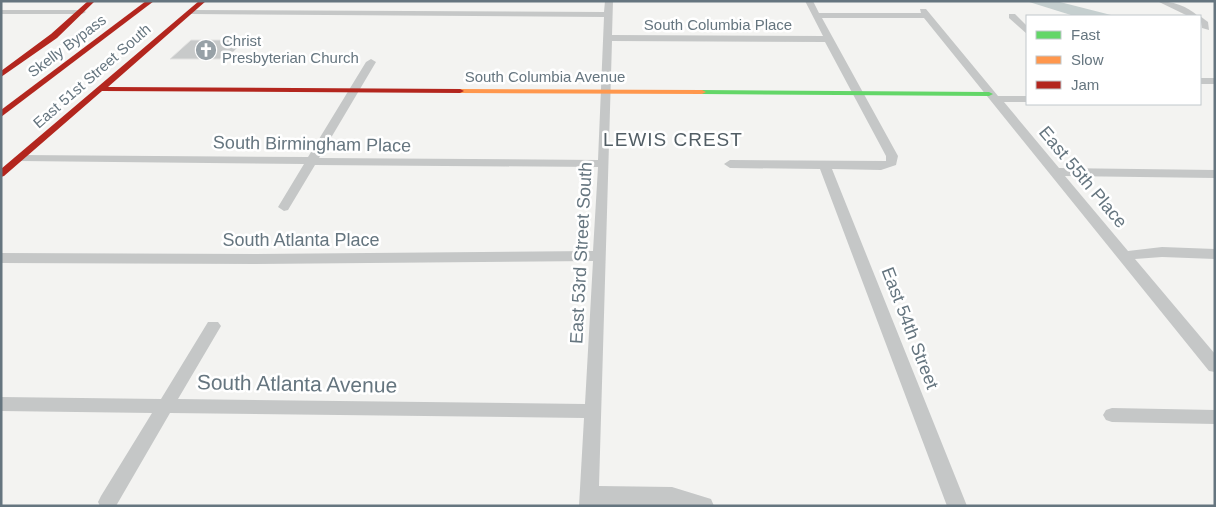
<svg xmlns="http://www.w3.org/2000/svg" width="1216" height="507" viewBox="0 0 1216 507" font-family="Arial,sans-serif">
	<rect width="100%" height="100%" fill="#f3f3f1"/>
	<path fill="#c5cfcf" d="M1026,1h30l59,15h-41z"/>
	<path fill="#c8caca" stroke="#e2e2e1" d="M191,40h48l-3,4h5l-8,8h-6l-7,7h-50z"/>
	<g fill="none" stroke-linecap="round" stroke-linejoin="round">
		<g fill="#c5c7c7" fill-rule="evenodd">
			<path d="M605,1h8l-1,34 211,1 -18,-35h8l6,12h102l-1,-4h6l72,87h29v6h-23l55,66 156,2v8l-150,-2 63,75 34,-4 53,2v10l-53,-2 -27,2 80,95v18l-6,-1 -285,-353h-102l76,138 -2,9 -15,5 -49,-1 135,337h-20l-127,-337 -90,-1 -6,-4 6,-4 156,1v-5l-61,-114 -213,-1 -13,445 73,1 39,12 3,7h-135l5,-88 -414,-5 -54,93h-16l-2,-4 3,-6 51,-83 -151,-2v-14l160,2 47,-77h10l3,4 -43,73 407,5 8,-143 -337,3 -255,-1v-10l255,1 337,-3 5,-84 -283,-2 -27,45 -4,1 -6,-4 26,-43 -284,-3 -6,-3 6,-3 288,2 58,-95 5,-3 5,3 -57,96 279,2 6,-143 -414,-3 -4,-2 4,-2 414,2z"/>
			<path d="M1157,1c15,0 30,5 41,15h-10z"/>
			<path d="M1,10h81l4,2 -4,2h-81z"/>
			<path d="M1009,14h6l12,12v8l-18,-16z"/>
			<path d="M1200,16l8,6 1,8 -7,-2z"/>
			<rect x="1200" y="78" width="15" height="6"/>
			<path d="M1112,408l103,2v14l-103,-2 -6,-2 -3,-5 3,-5z"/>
		</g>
		<path fill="#63d668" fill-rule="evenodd" d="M699,90l290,2 4,2 -4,2 -287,-2 -4,-2z"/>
		<path fill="#ff974d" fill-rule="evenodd" d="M457,89l245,1 4,2 -4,2 -242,-1h-3z"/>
		<g fill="#b3261e" fill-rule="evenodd">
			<path d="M88,1h7l-38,37 -56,39v-6l50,-37z"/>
			<path d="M146,1h8l-153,116v-7z"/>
			<path d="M199,1h7l-98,86 352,2 4,2 -4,2 -358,-2 -98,85 -3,1v-8z"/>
		</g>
	</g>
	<defs>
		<g id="church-disc" transform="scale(1.125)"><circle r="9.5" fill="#97a1a7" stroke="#fff"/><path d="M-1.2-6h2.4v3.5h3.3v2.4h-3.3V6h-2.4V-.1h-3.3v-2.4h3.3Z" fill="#fff"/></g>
	</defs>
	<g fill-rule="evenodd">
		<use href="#church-disc" x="206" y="50"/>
	</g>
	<g text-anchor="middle" stroke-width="5" stroke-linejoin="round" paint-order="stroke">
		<g font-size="15" fill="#65757f" stroke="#fff">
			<text x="718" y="30">South Columbia Place</text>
			<text transform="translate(67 46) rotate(-37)" y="5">Skelly Bypass</text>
			<text transform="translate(92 76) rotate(-41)" y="5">East 51st Street South</text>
			<text x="545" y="82">South Columbia Avenue</text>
		</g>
		<g font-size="15" fill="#65757f" stroke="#fff" text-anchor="start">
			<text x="222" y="46">Christ<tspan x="222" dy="17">Presbyterian Church</tspan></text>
		</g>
		<g font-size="18" fill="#65757f" stroke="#fff">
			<text transform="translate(312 144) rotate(1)" y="6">South Birmingham Place</text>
			<text transform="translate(1083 177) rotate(50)" y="6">East 55th Place</text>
			<text x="301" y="246">South Atlanta Place</text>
			<text transform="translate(581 253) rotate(-87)" y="6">East 53rd Street South</text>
			<text transform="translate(910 328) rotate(69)" y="6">East 54th Street</text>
		</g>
		<g font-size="19" letter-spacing="1" fill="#525e65" stroke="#fff">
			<text x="673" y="146">LEWIS CREST</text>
		</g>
		<g font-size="21" fill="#65757f" stroke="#fff">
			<text transform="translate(297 384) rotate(1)" y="7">South Atlanta Avenue</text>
		</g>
	</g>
	<rect width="1216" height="507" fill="none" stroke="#65757f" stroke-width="5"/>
	<rect x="1026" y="15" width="175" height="90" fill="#ffffff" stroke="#c1c8cc"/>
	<rect x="1036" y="31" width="25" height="8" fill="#63d668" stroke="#c1c8cc"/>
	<text x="1071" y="40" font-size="15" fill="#65757f">Fast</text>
	<rect x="1036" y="56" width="25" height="8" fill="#ff974d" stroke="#c1c8cc"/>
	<text x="1071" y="65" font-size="15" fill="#65757f">Slow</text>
	<rect x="1036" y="81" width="25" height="8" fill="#b3261e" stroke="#c1c8cc"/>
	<text x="1071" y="90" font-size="15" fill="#65757f">Jam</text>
</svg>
